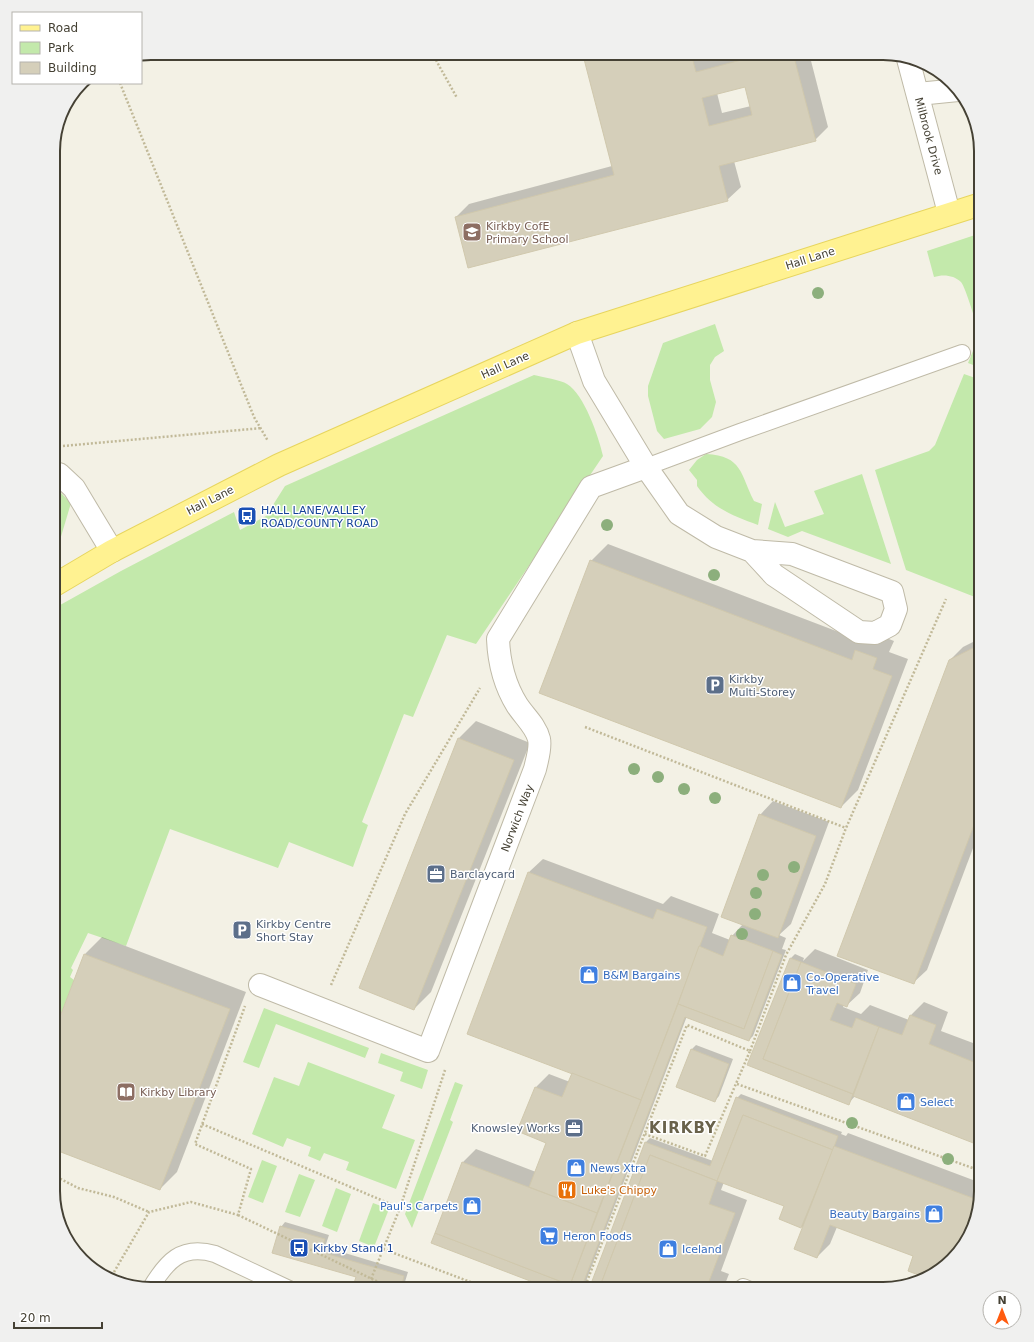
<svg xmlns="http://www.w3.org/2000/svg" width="1034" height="1342" viewBox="0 0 1034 1342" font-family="'DejaVu Sans',sans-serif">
	<rect width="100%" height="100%" fill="#f3f1e5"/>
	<g fill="#c3e9ab">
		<path d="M981,233v135l-13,-5 12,-29c-4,-10 -14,-46 -19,-52 -7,-7 -18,-8 -27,-5l-7,-26z"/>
		<path d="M715,324l9,27 -9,6 -5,8v15l6,22 -4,15 -12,12 -36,10 -7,-8 -9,-35v-10l15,-43z"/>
		<path d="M964,374l17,6 -1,219 -74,-29 -31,-100 54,-19 6,-6z"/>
		<path d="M534,375c8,2 27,5 33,9 17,10 32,53 36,72l-127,188 -29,-9 -34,82 -9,-3 -42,108 6,3 -15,42 -64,-25 -11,26 -108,-39 -44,117 -38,-13 -17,35 2,2 -3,7 4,3 -21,55v-426l68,-38 113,-59 6,18 26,-14 19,-30z"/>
		<path d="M706,454c37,2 34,20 48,47l8,3 -4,21c-24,-9 -45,-16 -61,-39v-6l-8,-10 8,-10z"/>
		<path d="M862,474l29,90 -89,-33 -14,6 -20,-8 7,-27 10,25 39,-13 -10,-23z"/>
		<path d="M53,485l18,18 -11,37 -7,4z"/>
		<path d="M264,1008l105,40 -4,10 -89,-34 -17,44 -16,-6z"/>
		<path d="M381,1053l47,17 -6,19 -22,-8 3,-9 -25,-9z"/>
		<path d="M308,1062l87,33 -13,33 33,12 -19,49 -50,-19 3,-8 -25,-9 -4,8 -12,-5 3,-9 -24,-9 -4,9 -31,-13 22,-57 25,9z"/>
		<path d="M455,1082l8,3 -13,35 3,2 -41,106 -7,-14z"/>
		<path d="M262,1160l15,6 -14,37 -15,-6z"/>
		<path d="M299,1174l16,6 -15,37 -15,-5z"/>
		<path d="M336,1188l15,6 -14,38 -15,-6z"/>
		<path d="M373,1203l16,6 -15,38 -15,-6z"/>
	</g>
	<g fill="#0003" fill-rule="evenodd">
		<path d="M591,53h116l2,6 23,-6h77l19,74 -13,13 -81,21 7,26 -14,13 -271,17 13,-13 143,-38 -27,-107zM746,86l5,20 -29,7 -5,-20z"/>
		<path d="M608,544l257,98 9,-9 20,8 -5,11 19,7 -50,131 -17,17 -250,-246z"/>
		<path d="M981,638v189l-54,143 -14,13 37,-323 13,-13z"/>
		<path d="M476,721l54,22 -99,249 -17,17 45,-271z"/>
		<path d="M773,801l56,21 -38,102 -12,11 7,3 -4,11 4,1 -33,86 -4,4 -62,-24 -104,273h-29l-91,-127 13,-13 60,23 11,-30 -29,-11 18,-44 13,-13 21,8 3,-9 -105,-40 61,-161 14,-13 120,45 8,-8 48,18 -7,19 18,7 2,-4 11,-12 17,-109z"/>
		<path d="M102,937l144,55 -69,180 -17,17 -107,-151 32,-84z"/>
		<path d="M815,949l53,21 -8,23 -14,13 -2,-1 -1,2 18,7 9,-9 39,15 2,-5 13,-13 24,10 -7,19 40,15v99l-126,-49 -6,7 -100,-39 42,-106 4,-4 9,4 -1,3z"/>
		<path d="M696,1045l37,14 -14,37 -4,5 -24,-51z"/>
		<path d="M741,1094l101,38 -1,2 5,2 2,-3 133,50v8l-13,49 -54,16 -77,-29 -7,17 -13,13 -14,-30 -22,-8 5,-13 -62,-24 -3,8 26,10 -26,71 8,3 -6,15h-133l56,-147 4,-4 63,23 24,-63z"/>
		<path d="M285,1222l44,13 -4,12 83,25 -4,13 14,4h-65l4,-12 -76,-50z"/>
	</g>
	<g fill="#d5cfba" stroke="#d0c8ad" fill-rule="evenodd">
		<path d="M606,53h85l5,19 45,-12 -2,-7h54l23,88 -97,25 9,35 -260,67 -13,-51 159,-42 -30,-116zM745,87l7,28 -43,11 -7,-28z"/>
		<path d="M590,560l262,100 3,-10 22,8 -4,11 19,7 -51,132 -302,-115z"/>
		<path d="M981,644v174l-4,-1 -63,167 -77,-28 112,-296z"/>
		<path d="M458,738l56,22 -100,250 -55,-22z"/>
		<path d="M759,814l57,22 -38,102 -57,-21z"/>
		<path d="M528,872l125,47 4,-10 50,18 -66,173 -174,-66z"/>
		<path d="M731,935l42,16 -29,78 -66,-25 21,-58 24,10z"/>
		<path d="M773,951l9,4 -33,86 -64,-24 -104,272h-30l-120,-46 4,-10 135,52 108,-281 66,25z"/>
		<path d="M84,954l146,55 -70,181 -107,-41v-114z"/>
		<path d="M790,958l11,4 -38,97 90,35 -4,11 -102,-40z"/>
		<path d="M801,962l55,22 -9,23 -10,-4 -7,17 22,8 4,-10 23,9 -26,67 -90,-35z"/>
		<path d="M910,1015l26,10 -7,19 52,21v81l-128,-50 26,-69 23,8z"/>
		<path d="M691,1049l38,15 -14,38 -39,-15z"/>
		<path d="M572,1073l69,27 -44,113 -68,-26 17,-44 -29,-12 18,-44 27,10z"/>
		<path d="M736,1097l102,39 -5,14 -90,-35 -26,66 -67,-26 -51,134h-10l56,-147 65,24z"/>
		<path d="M743,1115l90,35 -32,78 -22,-9 5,-13 -67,-25z"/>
		<path d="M834,1146l144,54 -10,40 -31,33 -13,4 -16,-6 5,-15 -83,-31 -13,33 -23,-9z"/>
		<path d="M650,1155l67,26 -8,23 26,9 -27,71 8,3 -1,2h-116z"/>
		<path d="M462,1162l135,51 -27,72 -135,-52z"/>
		<path d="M280,1226l45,13 -4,13 83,24 -3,13h-49l4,-12 -84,-24z"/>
	</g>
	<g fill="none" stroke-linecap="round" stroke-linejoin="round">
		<g stroke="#bfbaa7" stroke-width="18">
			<g id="service">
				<path d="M646,467l94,-35 222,-79"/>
				<path d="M743,1287l5,2"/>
				<path d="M150,1289c16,-27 31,-45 65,-35l74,35"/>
			</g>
		</g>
		<g stroke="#bfbaa7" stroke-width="24">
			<g id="minor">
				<path d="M908,59l41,154"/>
				<path d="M918,94l40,-4"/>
				<path d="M577,333l17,48 52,86 33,47 37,23 36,14 40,3 100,38 4,17 -6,16 -15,8 -16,-1 -85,-57 -22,-24"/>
				<path d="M53,473l6,1 15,14 38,63"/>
				<path d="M260,985l168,66 107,-282c2,-9 6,-21 4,-30 -3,-13 -15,-23 -22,-34 -13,-21 -18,-42 -19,-66l93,-152 55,-20"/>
			</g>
		</g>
		<g stroke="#e7d55e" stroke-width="24">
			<path id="primary" d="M53,586l59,-35 167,-86 298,-132 404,-129"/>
		</g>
		<g stroke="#c1b998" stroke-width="2.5" stroke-dasharray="2 2" stroke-linecap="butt">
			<path d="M432,53l25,45"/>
			<path d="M120,83l134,334 14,24"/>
			<path d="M63,446l199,-18"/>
			<path d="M585,727l261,101"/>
			<path d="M331,985l74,-171 75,-126"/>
			<path d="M750,1051l36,-96 39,-71 21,-56 100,-229"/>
			<path d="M737,1084l244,87"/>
			<path d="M202,1124l198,84"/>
			<path d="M53,1175l25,13 36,9 35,15"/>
			<path d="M238,1215l155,74"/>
			<path d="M383,1249l106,40"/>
			<path d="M114,1272l35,-60 42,-10 47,13 13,-46 -56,-25 50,-138"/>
			<path d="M371,1279l29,-71 45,-138"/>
			<path d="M584,1289l103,-264 63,26 -45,105 -60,-22"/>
		</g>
		<use href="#service" stroke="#fff" stroke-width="16"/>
		<use href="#minor" stroke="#fff" stroke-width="22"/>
		<use href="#primary" stroke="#fff291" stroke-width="22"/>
	</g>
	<g fill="#8caf7c">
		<circle cx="818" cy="293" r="6"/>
		<circle cx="607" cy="525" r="6"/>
		<circle cx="714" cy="575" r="6"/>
		<circle cx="634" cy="769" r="6"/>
		<circle cx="658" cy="777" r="6"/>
		<circle cx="684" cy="789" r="6"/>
		<circle cx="715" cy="798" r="6"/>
		<circle cx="794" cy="867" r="6"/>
		<circle cx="763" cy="875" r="6"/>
		<circle cx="756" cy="893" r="6"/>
		<circle cx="755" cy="914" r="6"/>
		<circle cx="742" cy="934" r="6"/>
		<circle cx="852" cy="1123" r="6"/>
		<circle cx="948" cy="1159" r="6"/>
	</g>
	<defs>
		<g id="school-square" transform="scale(1)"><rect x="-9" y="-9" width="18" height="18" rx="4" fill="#8d6e63" stroke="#fff"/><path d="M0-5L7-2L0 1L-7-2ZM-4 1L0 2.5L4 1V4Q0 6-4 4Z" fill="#fff"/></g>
		<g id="bus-square" transform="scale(1)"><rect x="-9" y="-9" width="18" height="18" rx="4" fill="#1a4fb4" stroke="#fff"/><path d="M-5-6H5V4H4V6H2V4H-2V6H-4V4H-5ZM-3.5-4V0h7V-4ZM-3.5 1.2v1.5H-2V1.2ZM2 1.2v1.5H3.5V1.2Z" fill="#fff"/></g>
		<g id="parking-square" transform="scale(1)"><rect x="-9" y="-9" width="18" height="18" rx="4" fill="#5c6f8a" stroke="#fff"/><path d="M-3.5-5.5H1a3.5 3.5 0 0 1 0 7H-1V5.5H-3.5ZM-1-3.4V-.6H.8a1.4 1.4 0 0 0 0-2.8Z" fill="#fff"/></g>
		<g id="office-square" transform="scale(1)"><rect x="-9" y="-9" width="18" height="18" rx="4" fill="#5c6f8a" stroke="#fff"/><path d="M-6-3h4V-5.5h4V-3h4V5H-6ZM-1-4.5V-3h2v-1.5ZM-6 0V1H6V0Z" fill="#fff"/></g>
		<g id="shop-square" transform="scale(1)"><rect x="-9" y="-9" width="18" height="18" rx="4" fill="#3f7fe0" stroke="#fff"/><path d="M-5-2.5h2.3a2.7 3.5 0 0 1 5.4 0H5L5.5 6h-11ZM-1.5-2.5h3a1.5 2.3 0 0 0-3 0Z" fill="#fff"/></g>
		<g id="library-square" transform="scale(1)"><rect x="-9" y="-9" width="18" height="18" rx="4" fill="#8d6e63" stroke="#fff"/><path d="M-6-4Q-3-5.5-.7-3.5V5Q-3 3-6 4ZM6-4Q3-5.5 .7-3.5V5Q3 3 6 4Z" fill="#fff"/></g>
		<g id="restaurant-square" transform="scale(1)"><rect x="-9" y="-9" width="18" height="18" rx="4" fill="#e8710a" stroke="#fff"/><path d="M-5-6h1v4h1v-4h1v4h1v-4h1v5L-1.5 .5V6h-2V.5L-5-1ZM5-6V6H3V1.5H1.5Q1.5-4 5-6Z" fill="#fff"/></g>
		<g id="supermarket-square" transform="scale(1)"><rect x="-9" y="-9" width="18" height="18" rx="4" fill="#3f7fe0" stroke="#fff"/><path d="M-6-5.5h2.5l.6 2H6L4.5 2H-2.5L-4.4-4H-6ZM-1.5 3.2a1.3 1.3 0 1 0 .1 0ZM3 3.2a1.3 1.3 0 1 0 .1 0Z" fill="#fff"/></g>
	</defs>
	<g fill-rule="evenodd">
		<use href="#school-square" x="472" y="232"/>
		<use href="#bus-square" x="247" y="516"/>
		<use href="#parking-square" x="715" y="685"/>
		<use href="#office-square" x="436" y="874"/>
		<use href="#parking-square" x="242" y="930"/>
		<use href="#shop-square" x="589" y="975"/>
		<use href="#shop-square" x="792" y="983"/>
		<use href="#library-square" x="126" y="1092"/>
		<use href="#shop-square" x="906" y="1102"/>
		<use href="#office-square" x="574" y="1128"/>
		<use href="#shop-square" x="576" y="1168"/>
		<use href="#restaurant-square" x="567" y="1190"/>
		<use href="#shop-square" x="472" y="1206"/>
		<use href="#shop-square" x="934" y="1214"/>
		<use href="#supermarket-square" x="549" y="1236"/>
		<use href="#bus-square" x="299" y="1248"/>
		<use href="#shop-square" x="668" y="1249"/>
	</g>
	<g text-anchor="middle" stroke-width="3" stroke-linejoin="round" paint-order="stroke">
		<g font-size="11" fill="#454134" stroke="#fff">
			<text transform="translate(929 136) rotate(75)" y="4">Milbrook Drive</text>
			<text transform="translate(810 258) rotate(-18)" y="4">Hall Lane</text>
			<text transform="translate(505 365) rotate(-24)" y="4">Hall Lane</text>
			<text transform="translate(210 500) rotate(-27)" y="4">Hall Lane</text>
			<text transform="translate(517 818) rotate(-69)" y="4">Norwich Way</text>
		</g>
		<g font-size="11" fill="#785e54" stroke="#fff" text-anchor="start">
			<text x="486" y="230">Kirkby CofE<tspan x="486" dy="13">Primary School</tspan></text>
			<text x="140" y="1096">Kirkby Library</text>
		</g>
		<g font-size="11" fill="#164399" stroke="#fff" text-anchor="start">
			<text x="261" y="514">HALL LANE/VALLEY<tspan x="261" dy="13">ROAD/COUNTY ROAD</tspan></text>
			<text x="313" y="1252">Kirkby Stand 1</text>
		</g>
		<g font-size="11" fill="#4e5e75" stroke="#fff" text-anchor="start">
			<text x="729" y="683">Kirkby<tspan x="729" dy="13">Multi-Storey</tspan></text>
			<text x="450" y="878">Barclaycard</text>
			<text x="256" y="928">Kirkby Centre<tspan x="256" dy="13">Short Stay</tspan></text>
			<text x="560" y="1132" text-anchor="end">Knowsley Works</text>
		</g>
		<g font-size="11" fill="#366cbe" stroke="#fff" text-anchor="start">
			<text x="603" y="979">B&amp;M Bargains</text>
			<text x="806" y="981">Co-Operative<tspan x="806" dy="13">Travel</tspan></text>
			<text x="920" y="1106">Select</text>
			<text x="590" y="1172">News Xtra</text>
			<text x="458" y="1210" text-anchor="end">Paul's Carpets</text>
			<text x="920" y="1218" text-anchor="end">Beauty Bargains</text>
			<text x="563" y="1240">Heron Foods</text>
			<text x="682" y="1253">Iceland</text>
		</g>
		<g font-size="11" fill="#c56008" stroke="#fff" text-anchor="start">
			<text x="581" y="1194">Luke's Chippy</text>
		</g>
		<g font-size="15" font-weight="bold" letter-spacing="1" fill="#69624b" stroke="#fff">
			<text x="683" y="1133">KIRKBY</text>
		</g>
	</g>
	<path d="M0 0H1034V1342H0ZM151 60H883A91 91 0 0 1 974 151V1191A91 91 0 0 1 883 1282H151A91 91 0 0 1 60 1191V151A91 91 0 0 1 151 60Z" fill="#f0f0ef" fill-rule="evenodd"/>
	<path fill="none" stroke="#454134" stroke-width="2" d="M151 60H883A91 91 0 0 1 974 151V1191A91 91 0 0 1 883 1282H151A91 91 0 0 1 60 1191V151A91 91 0 0 1 151 60Z"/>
	<rect x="12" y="12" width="130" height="72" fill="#ffffff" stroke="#b5b3ae"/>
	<rect x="20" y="25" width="20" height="6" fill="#fff291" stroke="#b5b3ae"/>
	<text x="48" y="32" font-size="12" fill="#454134">Road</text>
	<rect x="20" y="42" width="20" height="12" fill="#c3e9ab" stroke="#b5b3ae"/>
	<text x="48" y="52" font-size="12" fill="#454134">Park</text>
	<rect x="20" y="62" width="20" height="12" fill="#d5cfba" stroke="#b5b3ae"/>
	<text x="48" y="72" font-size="12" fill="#454134">Building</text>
	<g transform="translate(1002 1310)"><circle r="19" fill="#ffffff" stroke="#b5b3ae"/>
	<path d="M0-3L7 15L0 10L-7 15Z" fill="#ff5b0f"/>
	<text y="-6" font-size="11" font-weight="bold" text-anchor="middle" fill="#454134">N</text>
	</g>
	<path d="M14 1322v6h88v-6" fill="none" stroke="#454134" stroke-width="2"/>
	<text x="20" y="1322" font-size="12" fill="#454134" stroke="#ffffff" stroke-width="3" paint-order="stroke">20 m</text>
</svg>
